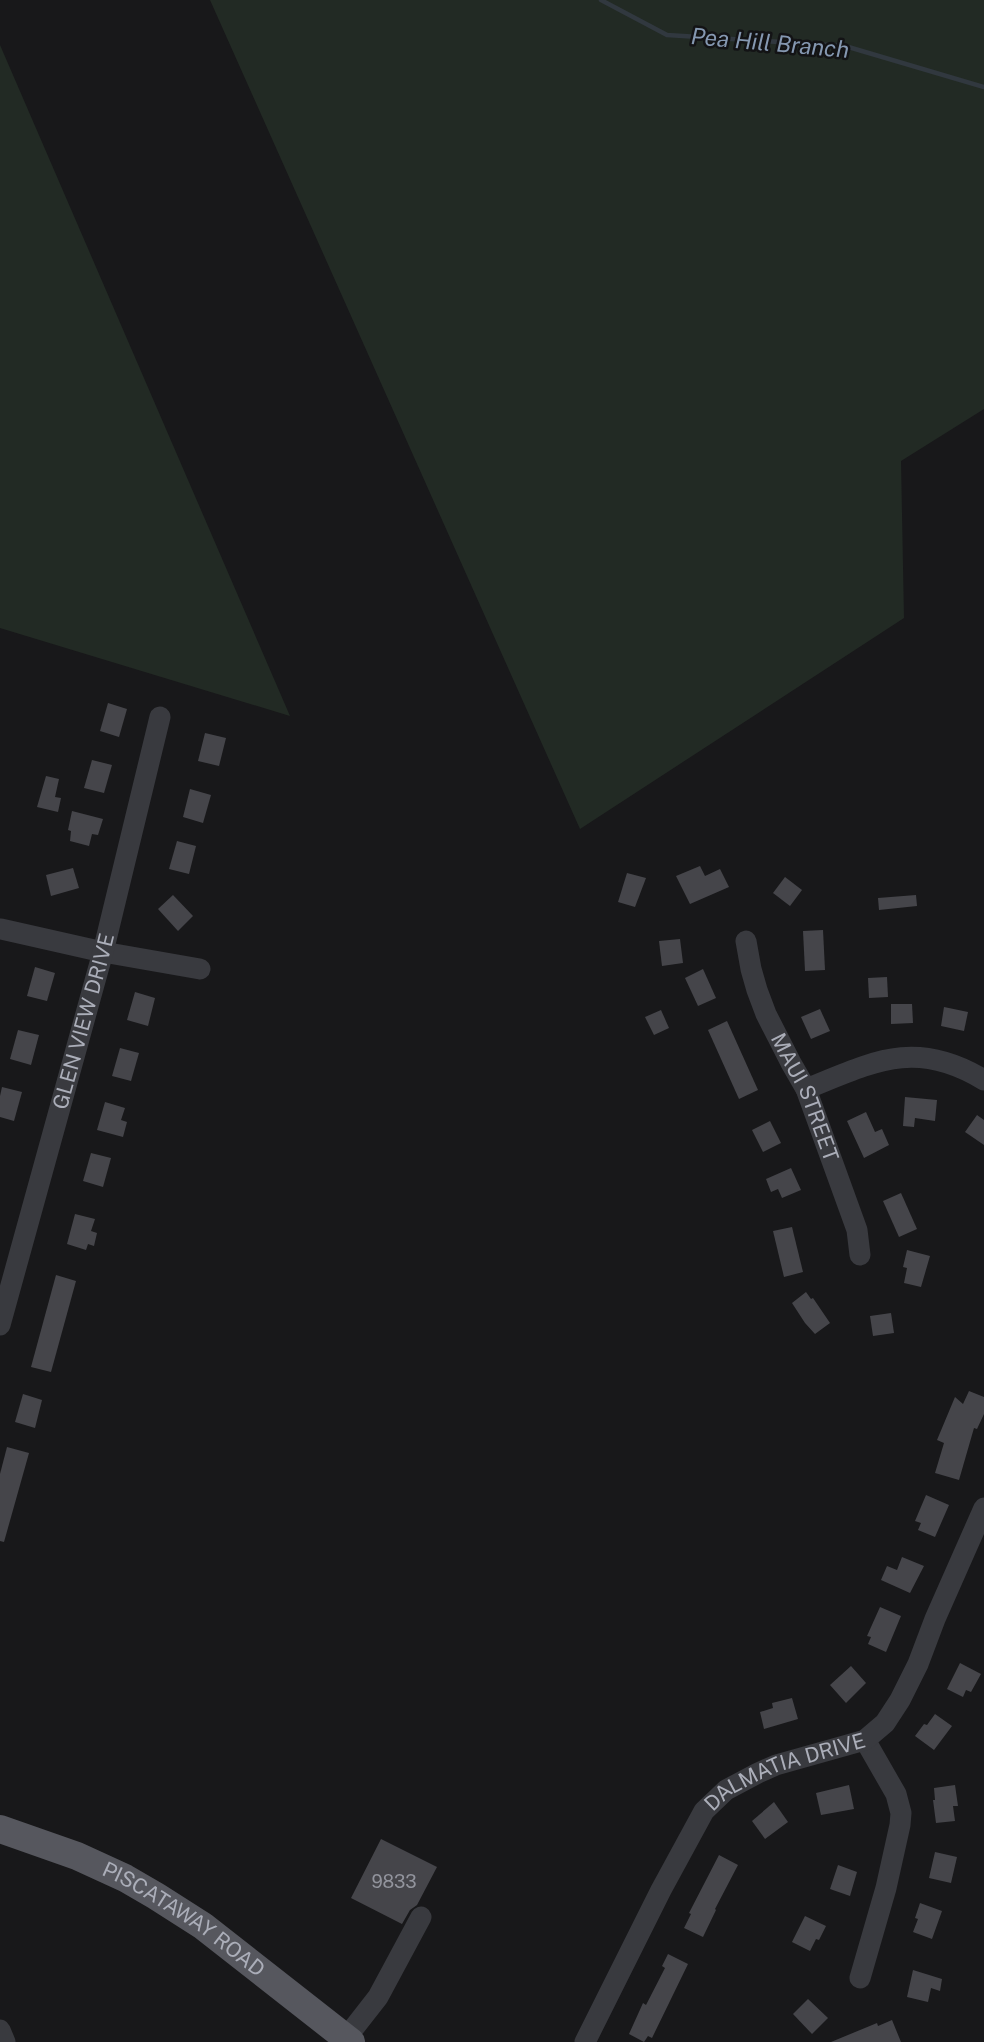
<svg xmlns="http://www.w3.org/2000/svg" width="984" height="2042" viewBox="0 0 984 2042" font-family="'Public Sans',sans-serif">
	<rect width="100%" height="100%" fill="#18181a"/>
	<g fill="#222a24">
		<path d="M210,0h774v409l-83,52 3,157 -324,211z"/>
		<path d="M0,45l290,671 -290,-88z"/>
	</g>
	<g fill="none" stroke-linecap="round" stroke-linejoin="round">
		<path stroke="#31383f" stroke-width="4.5" d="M601,0l66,35 178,11 139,41"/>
	</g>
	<g fill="#45454a">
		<path d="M108,703l19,6 -8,28 -19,-6z"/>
		<path d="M205,733l21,5 -7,28 -21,-5z"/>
		<path d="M92,760l20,5 -8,28 -20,-5z"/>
		<path d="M46,776l13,3 -4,18 6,1 -3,14 -21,-5z"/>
		<path d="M190,789l21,6 -8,28 -20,-6z"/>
		<path d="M72,811l31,8 -5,16 -6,-1 -3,12 -19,-5 1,-10 -3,-1z"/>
		<path d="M177,841l19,5 -7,28 -20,-5z"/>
		<path d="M700,866l5,10 15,-7 9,18 -39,17 -14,-28z"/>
		<path d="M73,868l6,20 -28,8 -5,-21z"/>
		<path d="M627,873l19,5 -11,29 -17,-5z"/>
		<path d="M785,877l17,13 -12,16 -17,-13z"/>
		<path d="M173,895l20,21 -15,15 -20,-22z"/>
		<path d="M916,895l1,11 -38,4 -1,-12z"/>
		<path d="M823,930l2,40 -20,1 -2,-40z"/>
		<path d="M680,939l3,24 -21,3 -3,-25z"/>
		<path d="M35,967l20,6 -8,28 -20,-5z"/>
		<path d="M703,969l13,29 -18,8 -13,-28z"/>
		<path d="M887,977l1,20 -19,1 -1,-20z"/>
		<path d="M135,992l20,6 -7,28 -21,-6z"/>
		<path d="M891,1004h21l1,19 -22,1z"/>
		<path d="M944,1007l24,5 -4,19 -23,-5z"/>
		<path d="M820,1009l10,22 -19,8 -10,-22z"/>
		<path d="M661,1010l8,18 -15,7 -9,-18z"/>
		<path d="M727,1021l31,69 -19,9 -31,-69z"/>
		<path d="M18,1030l21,5 -8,30 -21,-6z"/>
		<path d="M120,1048l19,5 -8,28 -19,-5z"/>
		<path d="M2,1087l20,5 -8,29 -14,-4v-21z"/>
		<path d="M905,1097l32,3 -2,21 -20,-3 -1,9 -11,-1z"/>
		<path d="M105,1102l20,6 -4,12 6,2 -4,15 -26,-7z"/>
		<path d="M866,1112l9,20 7,-3 7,16 -25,13 -17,-37z"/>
		<path d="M977,1115l7,5v25l-19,-13z"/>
		<path d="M770,1121l11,22 -18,9 -11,-22z"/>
		<path d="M91,1153l20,5 -8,29 -20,-6z"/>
		<path d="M791,1168l10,22 -19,8 -4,-9 -7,3 -5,-13z"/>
		<path d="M901,1193l16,36 -18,8 -16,-36z"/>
		<path d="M75,1214l20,5 -4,12 6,2 -3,13 -6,-2 -2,6 -19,-6z"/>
		<path d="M792,1227l11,45 -19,5 -11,-46z"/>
		<path d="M907,1250l23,6 -9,31 -17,-4 3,-15 -4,-1z"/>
		<path d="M56,1275l20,6 -25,91 -20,-5z"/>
		<path d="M806,1292l5,7 2,-1 17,25 -15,11 -10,-11 -13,-20z"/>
		<path d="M891,1313l3,20 -21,3 -3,-20z"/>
		<path d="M969,1391l15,6v17l-7,15 -3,-1 -15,52 -24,-7 9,-30 -7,-3 18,-43 8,7z"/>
		<path d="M23,1394l19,6 -7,28 -20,-6z"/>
		<path d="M7,1447l22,6 -25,89 -4,-1v-67z"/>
		<path d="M926,1495l23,10 -14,32 -17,-7 3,-7 -6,-2z"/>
		<path d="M902,1557l22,9 -14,27 -29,-13 6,-14 10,4z"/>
		<path d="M880,1607l21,9 -15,36 -18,-8 3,-7 -4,-1z"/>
		<path d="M960,1663l21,11 -10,18 -5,-2 -3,7 -16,-8z"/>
		<path d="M851,1666l15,17 -20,20 -16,-18z"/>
		<path d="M792,1698l6,21 -34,10 -4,-17 13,-4 -1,-5z"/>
		<path d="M935,1714l17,12 -18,24 -19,-14 9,-12 3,1z"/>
		<path d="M849,1785l5,24 -33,6 -5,-22z"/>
		<path d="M955,1785l3,21h-5l2,15 -19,2 -3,-23h2l-1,-12z"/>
		<path d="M774,1802l14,20 -23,17 -13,-18z"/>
		<path d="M381,1839l56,28 -20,38 -7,5 -8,14 -51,-26z"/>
		<path d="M935,1852l22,5 -6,26 -22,-5z"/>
		<path d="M719,1855l19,10 -23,44 1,1 -13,27 -19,-9 7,-14 -2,-1z"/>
		<path d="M838,1865l19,7 -7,24 -20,-7z"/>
		<path d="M920,1903l22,8 -10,28 -19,-7 5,-13 -3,-1z"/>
		<path d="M805,1916l21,10 -7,14 -3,-1 -6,12 -18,-9z"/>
		<path d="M668,1954l20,10 -36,74 -4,-2 -4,6 -15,-8 14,-31 3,2 19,-37 -3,-2z"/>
		<path d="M913,1970l29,9 -2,12 -9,-3 -3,14 -21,-5z"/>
		<path d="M808,1999l20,19 -16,16 -19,-20z"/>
		<path d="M892,2020l9,22h-70l46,-19 1,3z"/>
	</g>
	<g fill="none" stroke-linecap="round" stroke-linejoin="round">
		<g stroke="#393a3f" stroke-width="21">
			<path d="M1,929l102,23 97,17"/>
			<path id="s1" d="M746,941l5,28 6,21 9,24 25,49 15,26 51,141 3,25"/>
			<path d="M806,1089c67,-27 109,-51 178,-9"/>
			<path id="s2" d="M0,1325l103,-373 57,-235"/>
			<path d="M860,1978l26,-90 14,-63 1,-12 -5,-19 -31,-54"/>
			<path d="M0,2030l5,12"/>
			<path d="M346,2038l32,-41 43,-80"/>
			<path id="s3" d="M585,2042l76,-152 43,-79 22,-21 32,-17 18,-8 89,-25 20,-17 15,-23 18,-36 17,-45 49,-111"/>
		</g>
		<path stroke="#56575e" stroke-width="28" id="s4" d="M0,1829l77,27 48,22 31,18 47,30 148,116"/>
	</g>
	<g text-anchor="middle" stroke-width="5" stroke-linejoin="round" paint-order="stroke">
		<g font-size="18" fill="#92949d">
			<text x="394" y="1888">9833</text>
		</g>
		<g font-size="21" fill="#abaeb9" stroke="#131315">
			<text dy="7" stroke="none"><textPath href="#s2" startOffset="315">GLEN VIEW DRIVE</textPath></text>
			<text dy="7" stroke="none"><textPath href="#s1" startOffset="168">MAUI STREET</textPath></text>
			<text dy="7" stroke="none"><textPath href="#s3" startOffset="352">DALMATIA DRIVE</textPath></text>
			<text dy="7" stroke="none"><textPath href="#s4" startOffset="206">PISCATAWAY ROAD</textPath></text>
		</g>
		<g font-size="23" font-style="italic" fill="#8598b1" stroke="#131315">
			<text transform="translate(770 43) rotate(5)" y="8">Pea Hill Branch</text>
		</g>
	</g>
</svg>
